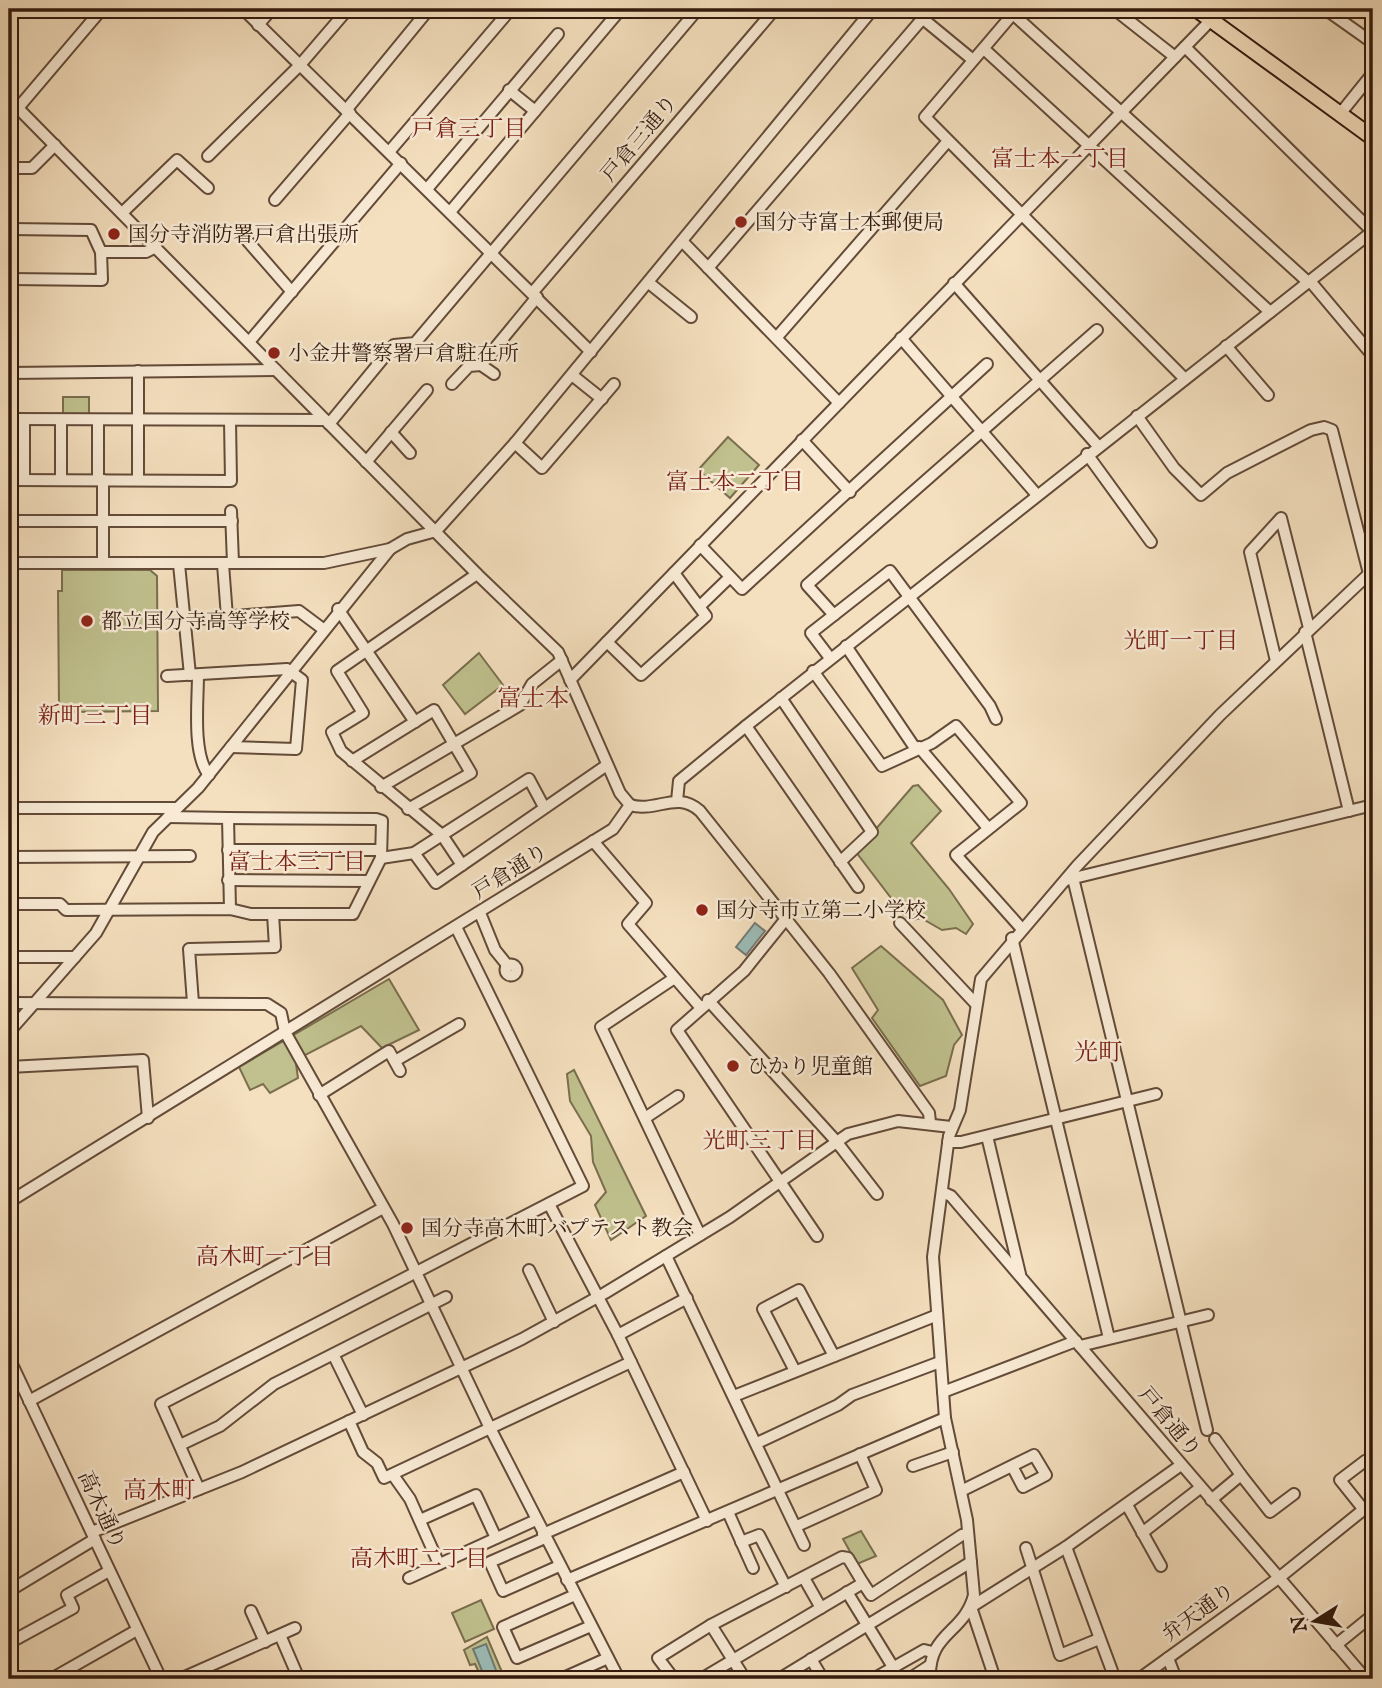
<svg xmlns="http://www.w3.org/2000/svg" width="1382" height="1688" viewBox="0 0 1382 1688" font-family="'IM FELL English','Noto Serif JP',serif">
	<rect width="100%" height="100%" fill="#f4dfbe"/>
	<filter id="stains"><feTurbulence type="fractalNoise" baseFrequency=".00286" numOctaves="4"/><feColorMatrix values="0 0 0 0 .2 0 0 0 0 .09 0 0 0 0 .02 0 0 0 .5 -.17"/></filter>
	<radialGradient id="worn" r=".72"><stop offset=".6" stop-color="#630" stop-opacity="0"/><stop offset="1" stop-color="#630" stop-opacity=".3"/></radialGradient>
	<g fill="#c0c18e" stroke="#7a6e4e" stroke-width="2">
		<rect x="63" y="397" width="26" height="22"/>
		<path d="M728,437l31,28 -29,33 -32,-28z"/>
		<path d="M62,570h88l7,6 1,135 -93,1 -6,-6 -1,-115h4z"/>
		<path d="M479,653l24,32 -38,29 -22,-29z"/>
		<path d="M918,785l23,26 -30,32 38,46 24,35 -7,10 -10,-6 -14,2 -21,-12 -8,2 -9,-5 -48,-63 57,-66z"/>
		<path d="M881,946l62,54 19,35 -8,10 -8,31 -26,10 -48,-68 6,-8 -26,-42z"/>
		<path d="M389,979l30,51 -37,18 -21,-22 -56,29 -9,9 2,14 -28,15 -7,-9 -13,6 -11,-23z"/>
		<path d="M574,1070l72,146 -35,24 -16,-35 11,-13 -13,-30 -2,-26 -21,-35 -3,-27z"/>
		<path d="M861,1531l15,25 -19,8 -14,-25z"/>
		<path d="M481,1600l13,29 -29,13 -13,-29z"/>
		<path d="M487,1637l18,42h-23l-7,-15 -5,1 -6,-15z"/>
	</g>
	<g fill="#9cbcb7" stroke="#727b73" stroke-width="2">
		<path d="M755,923l10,8 -19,24 -10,-8z"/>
		<path d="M486,1644l11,29 -12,5 -12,-29z"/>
	</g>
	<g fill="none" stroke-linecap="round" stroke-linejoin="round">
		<g stroke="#634b39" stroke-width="14">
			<g id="minor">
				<path d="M243,9l348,343"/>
				<path d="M911,9l62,51"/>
				<path d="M1017,9l-92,108 259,261"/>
				<path d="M1114,9l61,48"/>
				<path d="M1325,9l48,34"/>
				<path d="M1013,14l295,268"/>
				<path d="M9,17l8,-8"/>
				<path d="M258,25l14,-16"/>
				<path d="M1185,47l188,185"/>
				<path d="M984,49l286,263"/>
				<path d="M509,90l26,21"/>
				<path d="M9,99l468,475 81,78 62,141 10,12"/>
				<path d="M18,108l84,-99"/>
				<path d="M347,109l82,-100"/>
				<path d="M1340,114l33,-41"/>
				<path d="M389,152l122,-143"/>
				<path d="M208,156l92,-91 48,-56"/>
				<path d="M9,168h23l23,-23"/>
				<path d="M427,189l131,-155"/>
				<path d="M275,200l75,-87"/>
				<path d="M450,212l171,-203"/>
				<path d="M122,213l55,-53 31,28"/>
				<path d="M9,229l82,1 10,22"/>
				<path d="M244,237l48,55"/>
				<path d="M683,242l156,161"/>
				<path d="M708,268l215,-250"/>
				<path d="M9,279l93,1 -1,-28h45l10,-5"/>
				<path d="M1310,281l63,75"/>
				<path d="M649,283l42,34"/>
				<path d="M954,283l144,163"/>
				<path d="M533,292l242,-283"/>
				<path d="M777,337l171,-196"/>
				<path d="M901,338l136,157"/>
				<path d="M249,342l152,-179"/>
				<path d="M1226,346l42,49"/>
				<path d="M481,365l13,9"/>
				<path d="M138,371v109"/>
				<path d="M9,373l267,-3"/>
				<path d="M572,375l30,24"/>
				<path d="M452,384l17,-18 12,-1 56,-68"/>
				<path d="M1137,416l37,52 27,27 26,-22 84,-43 13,-3 8,3 41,159"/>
				<path d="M9,419l316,1"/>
				<path d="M329,424l65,-79 21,-2 283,-334"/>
				<path d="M391,432l19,21"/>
				<path d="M802,440l48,52"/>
				<path d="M515,443l27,25 72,-84"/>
				<path d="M1087,454l64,88"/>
				<path d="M366,462l61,-72"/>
				<path d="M24,479v-59"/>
				<path d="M9,480l222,1 -1,-60"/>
				<path d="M61,480v-59"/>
				<path d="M98,480v-59"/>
				<path d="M231,511l2,52"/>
				<path d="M9,521h223"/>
				<path d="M700,545l42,44 245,-225"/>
				<path d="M9,563h315l66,-14 17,-10 29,-8 79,-88 358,-434"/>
				<path d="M103,563v-83"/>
				<path d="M179,564l11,111"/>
				<path d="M223,564l4,53"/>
				<path d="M700,606l30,-29"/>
				<path d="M338,609l77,113"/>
				<path d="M834,615l-27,-30 290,-255"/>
				<path d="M184,620l115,-9 24,18"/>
				<path d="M1305,632l44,179"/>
				<path d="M607,642l34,33 65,-59 -32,-43"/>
				<path d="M846,646l69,102"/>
				<path d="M830,658l-19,-25 79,-62 100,135 6,13"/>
				<path d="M1276,661l-26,-109 31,-34 28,110"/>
				<path d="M813,671l69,95 50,-23 24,-17 65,77 -65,52 65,73"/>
				<path d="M198,675c0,26 -6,80 11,100"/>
				<path d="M167,676l120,-7 15,11 -6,69 -65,-2"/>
				<path d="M570,680l641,-660"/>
				<path d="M781,698l91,134 -32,30"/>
				<path d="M746,726l112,161"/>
				<path d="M919,747l69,81"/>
				<path d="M352,761l82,-51 37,63 -63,36"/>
				<path d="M381,787l139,-82 12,-21 30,-24"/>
				<path d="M677,801l2,-20 67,-55 627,-495"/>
				<path d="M630,805c26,8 47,-15 70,6l129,162 100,140 1,9"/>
				<path d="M9,808h168"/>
				<path d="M168,817l60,1 2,91"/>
				<path d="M593,841l53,62 -18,21 73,84"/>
				<path d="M228,850h153"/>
				<path d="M414,853l22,30 171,-118"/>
				<path d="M9,857l181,-1"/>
				<path d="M381,858l33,-5 115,-74 15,28"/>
				<path d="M462,865l-20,-30 -101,-84 -9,-19 31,-19 -26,-42 140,-97"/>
				<path d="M1073,878l134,552"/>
				<path d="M228,880l140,1"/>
				<path d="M1066,880l307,-75"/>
				<path d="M9,904h51l6,6 164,-1 21,5h102l28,-56 1,-37 -6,-2 -148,-1"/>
				<path d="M480,913l15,37 13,16"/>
				<path d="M785,920l-41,51 -67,59 140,206"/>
				<path d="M900,923l75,80"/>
				<path d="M1012,938l97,400"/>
				<path d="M9,957h66"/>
				<circle cx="511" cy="970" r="5.5"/>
				<path d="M673,979l-72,48 99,208"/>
				<path d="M708,1000l128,141 41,53"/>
				<path d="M9,1003l258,1 14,9 4,19 108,192 97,204 129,251"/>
				<path d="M193,1003l-4,-54 86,-2 -2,-33"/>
				<path d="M9,1032l87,-99 57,-101 45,-44 192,-239"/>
				<path d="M395,1061l64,-37"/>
				<path d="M9,1067l134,-7 5,58"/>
				<path d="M319,1095l70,-44 11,20"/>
				<path d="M645,1118l33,-22"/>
				<path d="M987,1136l33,138"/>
				<path d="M948,1142h13l195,-48"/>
				<path d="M942,1192l9,4 415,483"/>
				<path d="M9,1202l604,-373 17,-24"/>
				<path d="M549,1204l69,131 89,186"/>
				<path d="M666,1256l138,289"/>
				<path d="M529,1270l25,52"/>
				<path d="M618,1335l69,-37"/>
				<path d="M1080,1346l128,-31"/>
				<path d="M334,1356l29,59"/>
				<path d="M9,1358l152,321"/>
				<path d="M795,1371l-32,-62 36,-19 35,66"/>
				<path d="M943,1392l133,-51"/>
				<path d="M734,1396l201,-80"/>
				<path d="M29,1401l354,-193"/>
				<path d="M349,1421l14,31 14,11 7,15 247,-116"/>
				<path d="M1215,1439l26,36"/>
				<path d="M757,1443l81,-38 14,-10 88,-33"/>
				<path d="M180,1445l40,-19 54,-42 172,-87"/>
				<path d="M913,1466l40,-14"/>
				<path d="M393,1475l17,24 29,65"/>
				<path d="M199,1489l-38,-85 422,-218 -127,-259"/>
				<path d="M961,1491l73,-36 12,20 -23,12 -11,-21"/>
				<path d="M1211,1500l30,-25 29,37 24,-18"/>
				<path d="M1127,1505l34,61"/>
				<path d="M1364,1510l-24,-30 25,-19 8,7"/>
				<path d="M728,1512l25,56"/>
				<path d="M420,1520l56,-25 20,43"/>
				<path d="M797,1526l79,-36 -16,-36"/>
				<path d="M92,1532l150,-60 280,-133 83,-46 125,-76 118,-83 50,-13 53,6"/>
				<path d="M1142,1533l58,-45"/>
				<path d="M543,1534l141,-62"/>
				<path d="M545,1538l-55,24 13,29 56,-25"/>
				<path d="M741,1542l18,-7 27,52"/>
				<path d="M1066,1547l49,132"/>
				<path d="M1026,1548l34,107 39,-16"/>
				<path d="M409,1578l127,-58"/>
				<path d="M804,1578l17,30"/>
				<path d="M567,1580l378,-162"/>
				<path d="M863,1583l8,12 91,-60 6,-1"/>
				<path d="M9,1591l86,-52"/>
				<path d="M847,1592l46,75"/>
				<path d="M575,1595l-72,32 14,31 74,-32"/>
				<path d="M971,1607l95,-60 115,-82"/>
				<path d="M971,1607l24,72"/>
				<path d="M251,1611l14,31"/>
				<path d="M711,1625l34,54"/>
				<path d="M280,1635l19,44"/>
				<path d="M9,1643l64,-35 -6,-13 42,-24"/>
				<path d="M1336,1645l37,-30"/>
				<path d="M1168,1658l8,21"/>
				<path d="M811,1659l12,20"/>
				<path d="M51,1679l86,-49"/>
				<path d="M180,1679l115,-51"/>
				<path d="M561,1679l47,-21"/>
				<path d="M674,1679l-16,-21 53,-33 131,-68 6,1 15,25 -162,96"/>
				<path d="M779,1679l192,-117"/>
				<path d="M873,1679l51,-29 8,2"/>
				<path d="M909,1679l20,-13"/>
				<path d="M930,1679c-2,-47 34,-45 44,-84l-7,-75 -22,-102 -12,-161 16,-121 11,-26 21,-131 96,-113 143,-151 153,-145"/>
				<path d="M1139,1679l141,-102 93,-75"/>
			</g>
		</g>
		<g stroke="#331a0d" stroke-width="18">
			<path id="major" d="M1196,9l177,129"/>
		</g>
		<use href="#minor" stroke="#f8ead5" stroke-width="10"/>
		<use href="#major" stroke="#f4dfbe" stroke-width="14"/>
	</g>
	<g fill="#8f2418" stroke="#f8ead5" stroke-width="2.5">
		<circle cx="741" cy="222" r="7"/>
		<circle cx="114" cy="234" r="7"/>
		<circle cx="274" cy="353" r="7"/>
		<circle cx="87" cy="621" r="7"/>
		<circle cx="702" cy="910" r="7"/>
		<circle cx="733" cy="1066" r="7"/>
		<circle cx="407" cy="1228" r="7"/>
	</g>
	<g text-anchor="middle" stroke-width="5" stroke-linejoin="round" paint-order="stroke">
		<g font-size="21" fill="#331a0d" stroke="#f8ead5">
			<text transform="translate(639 138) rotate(-50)" y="7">戸倉三通り</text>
			<text transform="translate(510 871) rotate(-32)" y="7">戸倉通り</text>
			<text transform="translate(1170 1422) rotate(50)" y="7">戸倉通り</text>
			<text transform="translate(102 1510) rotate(65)" y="7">高木通り</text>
			<text transform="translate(1198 1612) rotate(-36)" y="7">弁天通り</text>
		</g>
		<g font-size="21" fill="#331a0d" stroke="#f8ead5" text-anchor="start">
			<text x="755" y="229">国分寺富士本郵便局</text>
			<text x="128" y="241">国分寺消防署戸倉出張所</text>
			<text x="288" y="360">小金井警察署戸倉駐在所</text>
			<text x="101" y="628">都立国分寺高等学校</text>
			<text x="716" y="917">国分寺市立第二小学校</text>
			<text x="747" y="1073">ひかり児童館</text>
			<text x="421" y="1235">国分寺高木町バプテスト教会</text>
		</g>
		<g font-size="23" fill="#7a1f14" stroke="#f8ead5">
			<text x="469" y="136">戸倉三丁目</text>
			<text x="1060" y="166">富士本一丁目</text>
			<text x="735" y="489">富士本二丁目</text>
			<text x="1181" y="648">光町一丁目</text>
			<text x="95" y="723">新町三丁目</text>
			<text x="297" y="869">富士本三丁目</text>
			<text x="760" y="1148">光町三丁目</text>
			<text x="265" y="1264">高木町一丁目</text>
			<text x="419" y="1566">高木町二丁目</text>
		</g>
		<g font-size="24" fill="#7a1f14" stroke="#f8ead5">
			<text x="533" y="706">富士本</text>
			<text x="1098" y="1060">光町</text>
			<text x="159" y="1498">高木町</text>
		</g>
	</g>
	<rect width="1382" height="1688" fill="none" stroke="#f4dfbe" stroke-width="35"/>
	<rect x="10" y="10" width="1361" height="1667" fill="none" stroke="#331a0d" stroke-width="3.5"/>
	<rect x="18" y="18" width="1347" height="1653" fill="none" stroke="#331a0d" stroke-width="2"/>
	<g transform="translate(1315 1621) rotate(259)" stroke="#f8ead5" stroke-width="5" paint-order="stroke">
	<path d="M0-5L12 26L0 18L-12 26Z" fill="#331a0d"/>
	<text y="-10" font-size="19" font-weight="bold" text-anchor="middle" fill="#331a0d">N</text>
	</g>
	<rect width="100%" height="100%" filter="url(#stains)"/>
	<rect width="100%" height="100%" fill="url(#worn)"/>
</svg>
